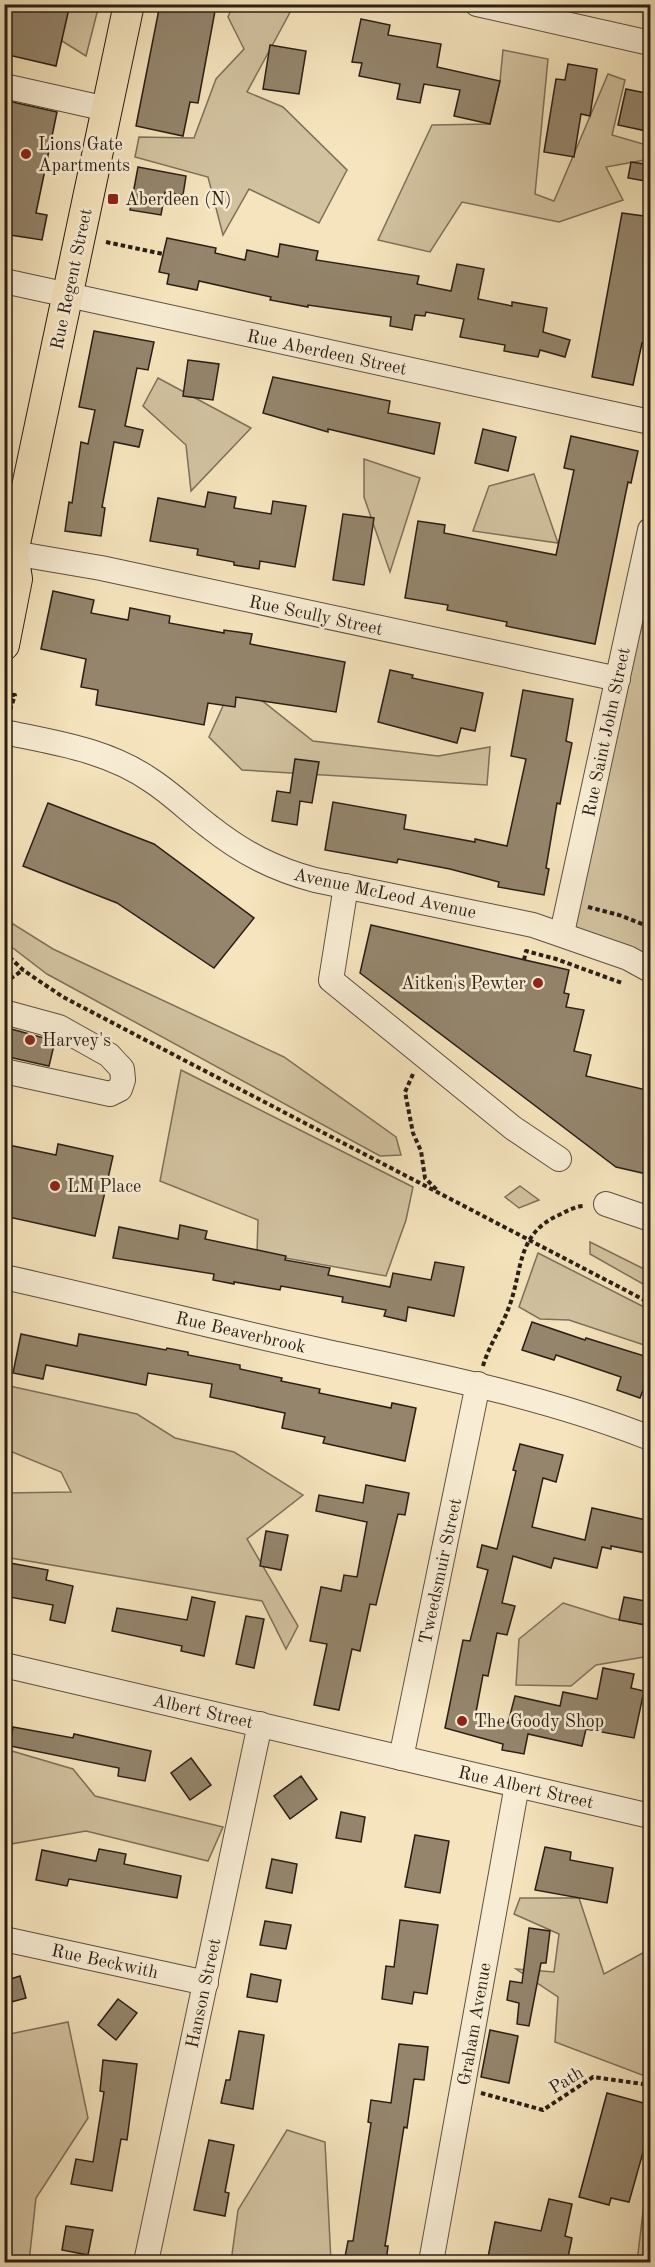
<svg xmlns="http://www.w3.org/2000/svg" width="655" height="2267" viewBox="0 0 655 2267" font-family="'Old Standard TT',serif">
	<rect width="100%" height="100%" fill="#f5e4bd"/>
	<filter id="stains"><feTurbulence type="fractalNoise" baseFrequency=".00333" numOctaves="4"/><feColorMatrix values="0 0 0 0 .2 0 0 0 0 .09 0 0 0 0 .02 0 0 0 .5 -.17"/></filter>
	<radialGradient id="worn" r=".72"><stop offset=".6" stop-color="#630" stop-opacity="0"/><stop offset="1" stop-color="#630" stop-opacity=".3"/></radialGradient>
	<g fill="#d2c2a0" stroke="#7e705a" stroke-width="1.5">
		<path d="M4,5h95l-13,51z"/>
		<path d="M233,5h61l-47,87 36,15 64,63 -28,53 -70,-34 -26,46 -15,-58 -73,-20 4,-20 55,1 22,-59 28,-30 -16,-32z"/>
		<path d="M503,50l45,9 -13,135 19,7 54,-127 17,6 -13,55 38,11v13l-44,8 17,33 -64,22 -97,-20 -32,50 -52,-12 54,-115 58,-1 10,-43z"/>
		<path d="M158,378l93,50 -60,63 -5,-46 -43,-39z"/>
		<path d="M364,459l56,19 -30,94 -26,-75z"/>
		<path d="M534,474l24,69 -85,-12 16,-45z"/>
		<path d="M650,530v440l-88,-37z"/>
		<path d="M250,691l63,50 125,15 52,-9 -3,38 -245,-15 -33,-33 18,-40z"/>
		<path d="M5,902l6,3 -6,14 48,30 231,108 112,80 5,18 -21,1 -333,-182 -42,-32 -1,-1z"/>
		<path d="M181,1070l232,117 -7,33 -20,56 -129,-23 1,-33 -98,-39z"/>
		<path d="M520,1186l19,14 -20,8 -14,-11z"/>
		<path d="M590,1242l60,30v16l-60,-34z"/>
		<path d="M538,1253l112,57v37l-81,-27 -29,-1 -21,-12z"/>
		<path d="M5,1385l132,29 38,24 59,14 69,43 -56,44 51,87 -12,23 -24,-48 -257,-44 -1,-64 67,-1 -10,-20 -56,-23z"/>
		<path d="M563,1603l48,15 39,8v30l-54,9 -25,21 -55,-1 3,-46z"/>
		<path d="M5,1749l68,20 22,27 128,31 -15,34 -122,-30 -81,14z"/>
		<path d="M520,1898h59l25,76 46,-25v129l-95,-36 3,-45 -42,-28 38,3 5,-38 -45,-20z"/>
		<path d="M68,2022l20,96 -52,80 -7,64h-24v-70l4,-9 -5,-60 1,-88z"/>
		<path d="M287,2130l38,12 6,120h-100l7,-52z"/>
		<path d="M650,2207v55h-13l6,-50z"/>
	</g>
	<g fill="#94856c" stroke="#2a1e14" stroke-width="1.5">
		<path d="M4,4h66l-14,62 -52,-12z"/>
		<path d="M160,4h18l37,7 -17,92 -8,-1 -7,34 -47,-10z"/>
		<path d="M361,19l29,6 -2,10 53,9 -4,23 63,14 -10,43 -36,-8 6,-26 -36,-6 -4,19 -23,-4 3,-15 -41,-8 3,-13 -10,-1z"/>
		<path d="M270,45l36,6 -7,43 -36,-5z"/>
		<path d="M568,64l29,5 -7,47 -9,-2 -7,43 -30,-5 12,-73 9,1z"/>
		<path d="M626,89l25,5v38l-33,-7z"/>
		<path d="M8,101l49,11 -21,101 11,2 -5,25 -38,-6v-116z"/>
		<path d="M631,162l20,3v17l-23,-4z"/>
		<path d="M138,167l48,9 -3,19 -18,-3 -4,23 -31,-5z"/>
		<path d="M622,213l29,4v79l-4,17h4v32l-9,-2 -9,42 -41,-8z"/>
		<path d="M167,238l49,10 -1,5 30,7 2,-10 31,7 2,-13 38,7 -2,9 103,16 -2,8 34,7 6,-27 27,5 -6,30 34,7v-4l35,6 -4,24 27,8 -5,17 -25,-7 -2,7 -34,-6 1,-6 -45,-8 4,-18 -38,-7 -1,4 -10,-1 -3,15 -22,-4 1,-9 -83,-12v2l-38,-7 1,-3 -72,-16 -2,9 -30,-6 2,-10 -10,-2z"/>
		<path d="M94,331l60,11 -6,28 -11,-2 -12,58 18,4 -4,17 -25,-5 -12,65 3,1 -4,28 -36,-5 4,-29 3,1 9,-61 7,2 7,-34 -16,-3z"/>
		<path d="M188,360l31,4 -6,36 -30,-4z"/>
		<path d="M273,377l117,24 -2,12 52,10 -6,31 -106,-25v3l-65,-19z"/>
		<path d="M483,429l33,8 -8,34 -33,-8z"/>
		<path d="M571,436l67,15 -7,32 -3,-1 -33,162 -89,-18 1,-4 -60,-12 1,-5 -43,-7 13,-77 27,4 -1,8 112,22 18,-85 -10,-2z"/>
		<path d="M208,492l28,5 -2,11 37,6 2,-13 33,5 -11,61 -35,-6 -1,8 -25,-4v-3l-37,-7 1,-6 -48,-8 8,-43 47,9z"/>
		<path d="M343,514l31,4 -10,67 -31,-5z"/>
		<path d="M53,591l41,9 -3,13 37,7 2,-12 40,8 -1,7 55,10v-3l28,4 -2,10 95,18 -9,50 -100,-15 -1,10 -27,-4 -4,22 -108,-20 2,-15 -17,-3 5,-28 -45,-10z"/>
		<path d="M390,670l23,5 -1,3 71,15 -8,38 -14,-3 -4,15 -79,-21z"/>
		<path d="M523,690l50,9 -7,42 6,2 -12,61 -3,-1 -11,65 3,1 -5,26 -46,-8 1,-5 -49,-13 -52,-10 -1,4 -72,-13 8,-48 73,13 -2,14 71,13v-3l32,7 19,-87 -15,-3z"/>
		<path d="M295,759l24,3 -7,41 -12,-2 -3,24 -25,-4 5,-30 13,2z"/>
		<path d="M48,803l106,41 100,74 -40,50 -97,-65 -94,-37z"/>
		<path d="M371,925l198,45 -5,23 5,1 -3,13 18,3 -10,41 17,4 -5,21 65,15v84l-35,-8 -256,-194z"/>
		<path d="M4,1027l51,14 -6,25 -45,-10z"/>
		<path d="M4,1144l52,11 2,-11 55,12 -18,80 -91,-20z"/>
		<path d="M180,1225l27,6 -2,8 81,17 -1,4 45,8 -2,7 62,12 3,-14 38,7 4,-18 29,5 -10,49 -46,-9 -2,14 -22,-5 2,-6 -44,-8 1,-5 -62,-11 -1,4 -46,-8v2l-21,-4 1,-6 -101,-16 6,-31 59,12z"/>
		<path d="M532,1322l53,18 1,-2 65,20v11l-11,29 -23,-8 4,-13 -65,-22 -2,5 -32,-10z"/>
		<path d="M21,1334l56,12 2,-12 87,16 1,-2 21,4v3l52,10v4l42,9 -1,3 39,8 -1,4 72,15 1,-5 24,5 -11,53 -82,-18 2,-6 -43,-9 3,-15 -75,-16 2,-13 -64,-11 -2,12 -100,-20 -3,14 -30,-6z"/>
		<path d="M520,1444l43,11 -7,27 -13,-4 -11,49 53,13 7,-32 59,13v33l-40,-8v3l-9,-2 -5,21 -43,-10 -3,10 -38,-12 -11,47 13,3 -8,29 -10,-2 -9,43 -5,-1 -7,37 3,1 -1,4 30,6 7,-27 45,10 3,-14 34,7 6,-31 31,6 -3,14 13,3 -10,47 -48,-9 -4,17 -54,-12 -4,20 -22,-4 1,-6 -58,-16 18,-88 7,1 18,-71 -11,-3 5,-22 15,4 19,-78 -3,-1z"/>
		<path d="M366,1485l43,8 -4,22 -7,-1 -22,91 -6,-1 -10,47 -8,-2 -13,61 -25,-5 13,-61 -17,-3 11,-54 20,4 3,-16 13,2 10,-55 -51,-11 3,-16 44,8z"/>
		<path d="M266,1531l22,4 -7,35 -21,-4z"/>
		<path d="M10,1563l38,7 -2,10 27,6 -8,37 -15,-3 3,-15 -49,-9z"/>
		<path d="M192,1597l23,5 -11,54 -23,-5 1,-5 -70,-15 5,-23 70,12z"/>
		<path d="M624,1597l27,5v24l-32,-6z"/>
		<path d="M246,1616l18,3 -10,49 -18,-4z"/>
		<path d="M13,1727l60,11 1,-4 77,17 -6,30 -27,-5 1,-8 -109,-22z"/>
		<path d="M191,1758l20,27 -21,15 -19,-27z"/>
		<path d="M301,1776l16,23 -27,20 -16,-23z"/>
		<path d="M341,1812l24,5 -4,25 -25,-4z"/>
		<path d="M415,1835l34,6 -9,52 -35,-6z"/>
		<path d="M545,1847l26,5 -1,8 43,8 -6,35 -72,-13z"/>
		<path d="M99,1849l27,5 -2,10 57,12 -4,22 -108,-19 -2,7 -31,-6 6,-30 54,11z"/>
		<path d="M272,1859l25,5 -5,29 -26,-5z"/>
		<path d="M400,1920l38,5 -11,69 -13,-2 -2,12 -30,-5 4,-33 8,1z"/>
		<path d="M265,1921l26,4 -5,24 -26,-4z"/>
		<path d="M529,1928l21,3 -4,32h-5l-12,63 -12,-2 2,-21 -12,-3 3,-19 12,2z"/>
		<path d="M251,1974l30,6 -4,22 -30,-5z"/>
		<path d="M20,1976l6,22 -22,6v-23z"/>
		<path d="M118,1999l19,14 -21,27 -18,-15z"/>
		<path d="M490,2030l28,6 -9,47 -28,-6z"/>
		<path d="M239,2031l25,4 -11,74 -32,-6 5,-23h4z"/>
		<path d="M399,2044l29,3 -4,33 -10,-1 -7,49 -3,-1 -19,119h3l-2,16h-42l4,-21h5l18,-118 -3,-1 3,-22 20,3z"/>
		<path d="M103,2060l34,4 -10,76 -6,-1 -9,52 -41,-7 5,-25 17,3 11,-70 -4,-1z"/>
		<path d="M607,2093l44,12v19l-22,78 -18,-4 -2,7 -30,-8z"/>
		<path d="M209,2140l25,5 -9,47 4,1 -4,23 -31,-6z"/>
		<path d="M549,2199l23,5 -7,32 7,2 -5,24h-80l8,-40 46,9z"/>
		<path d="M66,2226l27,4 -5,25 -26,-5z"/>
	</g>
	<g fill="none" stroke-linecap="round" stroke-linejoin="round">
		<g stroke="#5d503e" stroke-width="26">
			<g id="minor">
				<path d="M477,4l173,39"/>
				<path d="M4,86l103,23"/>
				<path d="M4,281l646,141"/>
				<path d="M13,553l88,15 517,111"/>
				<path d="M4,732c52,11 104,18 148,49 20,13 38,31 58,46 33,26 64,42 105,53l218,45 95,33 22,12"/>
				<path d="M346,886l-15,94 182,148 46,31"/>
				<path d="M562,933l88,-403"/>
				<path d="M4,1012l55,15 50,28 13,14 1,11 -3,9 -10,5 -106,-23"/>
				<path d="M606,1204l44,15"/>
				<path d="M4,1277c104,23 206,49 310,72 114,25 227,46 336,89"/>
				<path d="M4,1665l646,151"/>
				<path d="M401,1758l77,-374"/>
				<path d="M4,1939l202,44"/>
				<path d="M146,2262l114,-538"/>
				<path d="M431,2262l86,-477"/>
			</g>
		</g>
		<g stroke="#2a1e14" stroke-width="32">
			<path id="major" d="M4,645l13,-66 -4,-26 116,-549"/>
		</g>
		<g stroke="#2a1e14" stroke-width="4" stroke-dasharray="4.5 3" stroke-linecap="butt">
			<path d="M106,242l57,12"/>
			<path d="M4,694l11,1 -6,18"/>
			<path d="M4,788v10"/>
			<path d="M588,907l31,8 31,12"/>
			<path d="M4,952l19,18 40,27 587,306"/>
			<path d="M524,960l2,-9 30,8 66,24"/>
			<path d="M4,983l19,-13"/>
			<path d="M413,1074l-8,18 8,41 8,18 4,27 12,12"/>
			<path d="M483,1366c6,-21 19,-39 26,-59 14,-37 7,-73 50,-92 8,-4 16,-9 26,-9"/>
			<path d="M481,2093l62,17 50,-33 57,8"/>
		</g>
		<use href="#minor" stroke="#f8edd4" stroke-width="24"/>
		<use href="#major" stroke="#f5e4bd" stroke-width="30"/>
	</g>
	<g fill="#8f2418" stroke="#f8edd4" stroke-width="2">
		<circle cx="26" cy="154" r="6"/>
		<rect x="107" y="193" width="12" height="12" rx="3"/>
		<circle cx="538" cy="983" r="6"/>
		<circle cx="30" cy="1040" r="6"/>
		<circle cx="55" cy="1186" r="6"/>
		<circle cx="462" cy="1721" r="6"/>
	</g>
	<g text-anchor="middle" stroke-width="5" stroke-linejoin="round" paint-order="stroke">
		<g font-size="18" fill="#2a1e14" stroke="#f8edd4" text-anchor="start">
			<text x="38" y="150">Lions Gate<tspan x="38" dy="21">Apartments</tspan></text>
			<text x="125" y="205">Aberdeen (N)</text>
			<text x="526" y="989" text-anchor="end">Aitken's Pewter</text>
			<text x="42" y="1046">Harvey's</text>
			<text x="67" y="1192">LM Place</text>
			<text x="474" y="1727">The Goody Shop</text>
		</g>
		<g font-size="18" fill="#2a1e14" stroke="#f8edd4">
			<text transform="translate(71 279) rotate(-78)" y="6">Rue Regent Street</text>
			<text transform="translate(327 352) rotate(12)" y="6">Rue Aberdeen Street</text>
			<text transform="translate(316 615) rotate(12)" y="6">Rue Scully Street</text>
			<text transform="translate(606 732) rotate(-78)" y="6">Rue Saint John Street</text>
			<text transform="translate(385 893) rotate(12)" y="6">Avenue McLeod Avenue</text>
			<text transform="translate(241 1332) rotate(13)" y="6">Rue Beaverbrook</text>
			<text transform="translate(440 1571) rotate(-78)" y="6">Tweedsmuir Street</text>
			<text transform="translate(203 1711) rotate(13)" y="6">Albert Street</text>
			<text transform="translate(526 1787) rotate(13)" y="6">Rue Albert Street</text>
			<text transform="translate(105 1961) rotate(12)" y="6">Rue Beckwith</text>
			<text transform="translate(203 1993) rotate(-78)" y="6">Hanson Street</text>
			<text transform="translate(474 2024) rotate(-80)" y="6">Graham Avenue</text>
			<text transform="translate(566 2080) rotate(-31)" y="6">Path</text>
		</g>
	</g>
	<rect width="655" height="2267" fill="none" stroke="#f5e4bd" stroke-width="24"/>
	<rect x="6" y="6" width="643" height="2255" fill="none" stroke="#2a1e14" stroke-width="3"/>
	<rect x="12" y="12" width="631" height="2243" fill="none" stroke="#2a1e14" stroke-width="1.5"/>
	<rect width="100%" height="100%" filter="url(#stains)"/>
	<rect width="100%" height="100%" fill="url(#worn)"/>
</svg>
